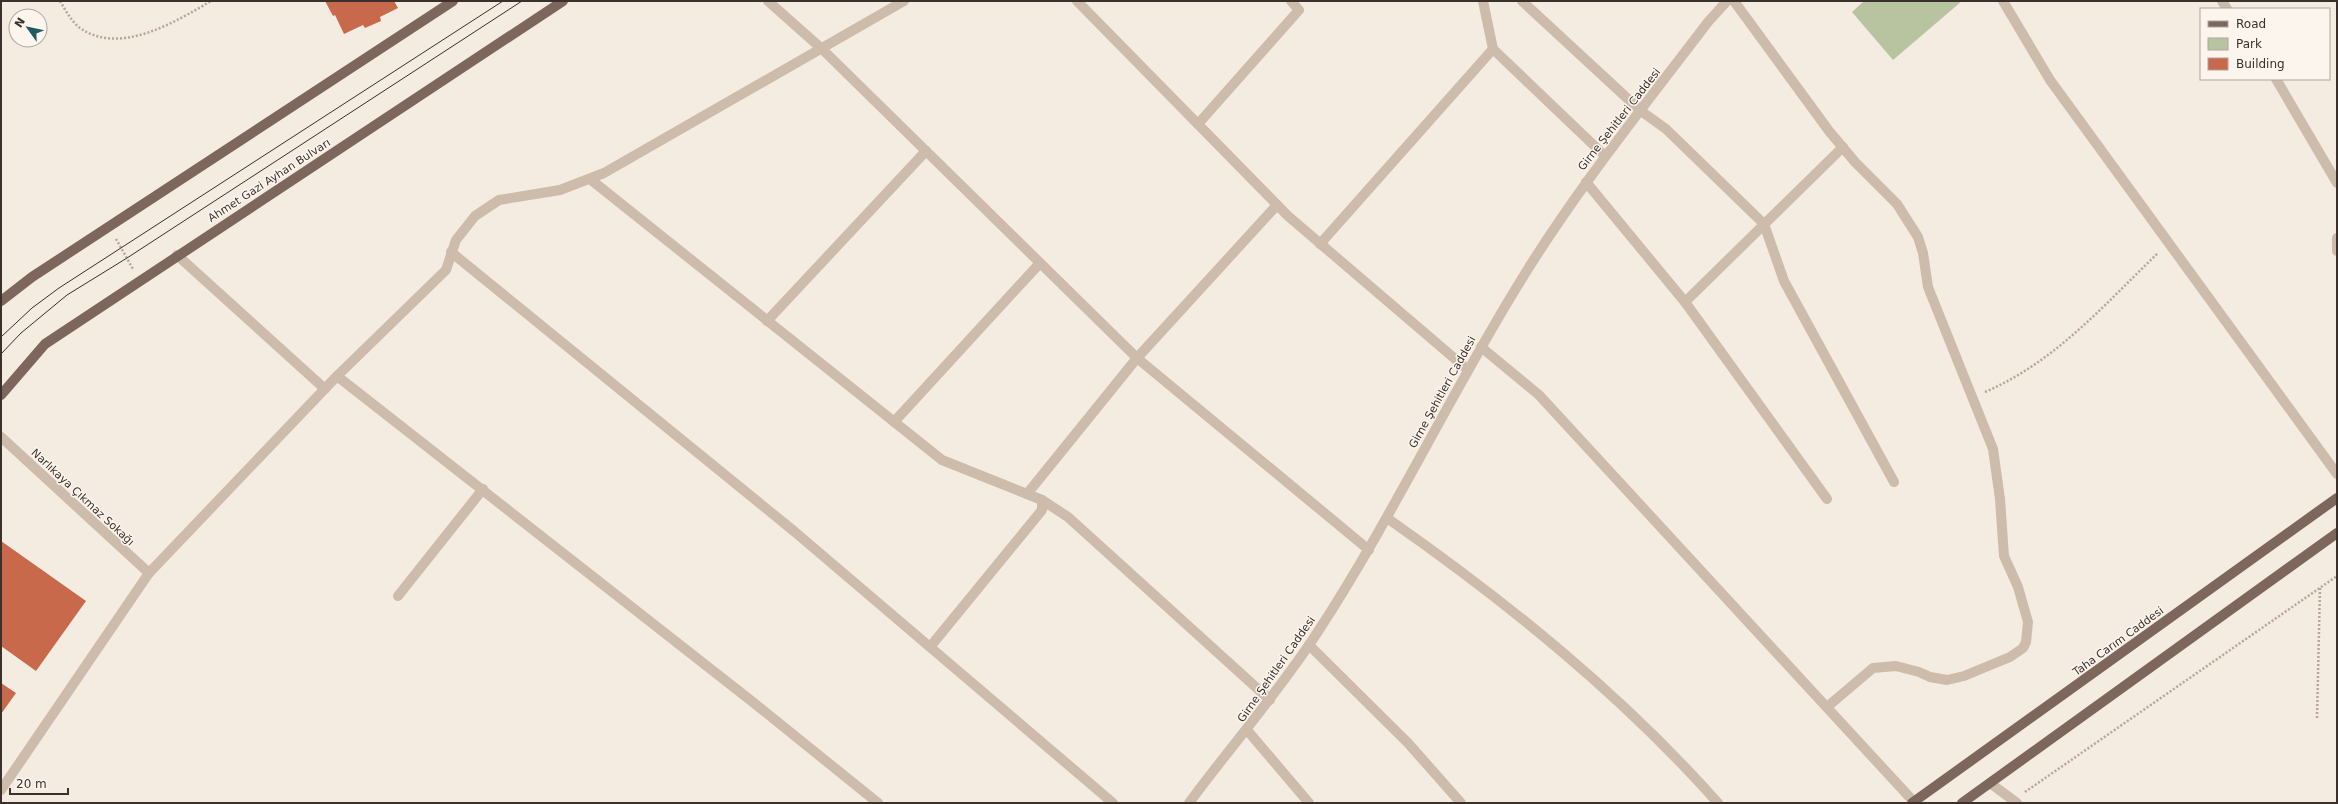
<svg xmlns="http://www.w3.org/2000/svg" width="2338" height="804" viewBox="0 0 2338 804" font-family="'DejaVu Sans',sans-serif">
	<rect width="100%" height="100%" fill="#f4ebe1"/>
	<path fill="#b8c4a0" d="M1864,1h98l-69,59 -41,-48z"/>
	<g fill="#c8694b">
		<path d="M325,1h69l4,7 -18,9 1,4 -16,7 -2,-3 -19,9 -9,-19 -2,1z"/>
		<path d="M1,541l85,60 -50,70 -35,-25z"/>
		<path d="M1,683l15,10 -15,21z"/>
	</g>
	<g fill="none" stroke-linecap="round" stroke-linejoin="round">
		<g stroke="#b9a596" stroke-width="2.5" stroke-dasharray="2 2" stroke-linecap="butt">
			<path d="M60,1c6,10 11,20 20,27 40,28 95,-6 131,-27"/>
			<path d="M116,239l17,30"/>
			<path d="M1985,392c70,-30 119,-87 173,-139"/>
			<path d="M2317,718l3,-131"/>
			<path d="M2025,792l312,-216"/>
		</g>
		<g stroke="#cdbbac" stroke-width="10">
			<path d="M768,1l54,48 315,309 232,192"/>
			<path d="M1077,1l211,215 180,154"/>
			<path d="M1483,1l10,48 112,107"/>
			<path d="M1522,1l119,110 25,18 98,95 20,57 110,201"/>
			<path d="M1734,1l95,130 26,31 42,42 21,33 5,16 5,34 65,162 7,50 4,57 14,31 10,35 -2,20 -3,6 -13,9 -46,19 -17,4 -17,-3 -11,-5 -23,-6 -23,2 -46,39"/>
			<path d="M2003,1l47,79 287,394"/>
			<path d="M2222,1l5,8"/>
			<path d="M2276,79l61,104"/>
			<path d="M1198,124l101,-114 -8,-9"/>
			<path d="M590,179l352,281 100,40 26,17 202,183"/>
			<path d="M1586,182l99,120 142,197"/>
			<path d="M2337,238v13"/>
			<path d="M1320,244l173,-195"/>
			<path d="M451,252l344,280 318,271"/>
			<path d="M177,255l148,134"/>
			<path d="M1685,302l158,-155"/>
			<path d="M767,321l159,-170"/>
			<path d="M1481,347l58,48 375,407"/>
			<path d="M337,376l417,327 124,100"/>
			<path d="M894,422l146,-159"/>
			<path d="M1,437l148,136"/>
			<path d="M1027,494l110,-136 140,-153"/>
			<path d="M1387,518c120,84 234,176 331,285"/>
			<path d="M398,596l85,-107"/>
			<path d="M1309,645l99,98 53,60"/>
			<path d="M930,647l112,-137v-10"/>
			<path d="M1247,730l62,73"/>
			<path d="M1990,783l27,20"/>
			<path d="M1,790l148,-217 188,-197 109,-106 10,-30 19,-24 24,-16 61,-10 44,-17 300,-172"/>
			<path d="M1189,803c42,-57 89,-110 128,-170 72,-110 129,-230 198,-343 57,-95 126,-180 193,-268l19,-21"/>
		</g>
		<g stroke="#7d675c" stroke-width="10">
			<path d="M1,301l31,-24 421,-276"/>
			<path d="M1,395l44,-51 518,-343"/>
			<path d="M1912,803l425,-305"/>
			<path d="M1962,803l375,-270"/>
		</g>
		<g stroke="#3b302b" stroke-width="1">
			<path d="M1,337l31,-29 27,-20 444,-287"/>
			<path d="M1,354l20,-21 46,-38 60,-37 395,-257"/>
		</g>
	</g>
	<g text-anchor="middle" stroke-width="3" stroke-linejoin="round" paint-order="stroke">
		<g font-size="11" fill="#3b302b" stroke="#fbf5ee">
			<text transform="translate(1619 119) rotate(-52)" y="4">Girne Şehitleri Caddesi</text>
			<text transform="translate(269 180) rotate(-33)" y="4">Ahmet Gazi Ayhan Bulvarı</text>
			<text transform="translate(1442 392) rotate(-61)" y="4">Girne Şehitleri Caddesi</text>
			<text transform="translate(83 497) rotate(43)" y="4">Narlıkaya Çıkmaz Sokağı</text>
			<text transform="translate(2118 641) rotate(-36)" y="4">Taha Carım Caddesi</text>
			<text transform="translate(1276 669) rotate(-55)" y="4">Girne Şehitleri Caddesi</text>
		</g>
	</g>
	<rect width="2338" height="804" fill="none" stroke="#3b302b" stroke-width="4"/>
	<rect x="2200" y="8" width="130" height="72" fill="#fbf5ee" stroke="#aea6a0"/>
	<rect x="2208" y="21" width="20" height="6" fill="#7d675c" stroke="#aea6a0"/>
	<text x="2236" y="28" font-size="12" fill="#3b302b">Road</text>
	<rect x="2208" y="38" width="20" height="12" fill="#b8c4a0" stroke="#aea6a0"/>
	<text x="2236" y="48" font-size="12" fill="#3b302b">Park</text>
	<rect x="2208" y="58" width="20" height="12" fill="#c8694b" stroke="#aea6a0"/>
	<text x="2236" y="68" font-size="12" fill="#3b302b">Building</text>
	<g transform="translate(28 28) rotate(303)"><circle r="19" fill="#fbf5ee" stroke="#aea6a0"/>
	<path d="M0-3L7 15L0 10L-7 15Z" fill="#1f5a5e"/>
	<text y="-6" font-size="11" font-weight="bold" text-anchor="middle" fill="#3b302b">N</text>
	</g>
	<path d="M10 788v6h58v-6" fill="none" stroke="#3b302b" stroke-width="2"/>
	<text x="16" y="788" font-size="12" fill="#3b302b" stroke="#fbf5ee" stroke-width="3" paint-order="stroke">20 m</text>
</svg>
